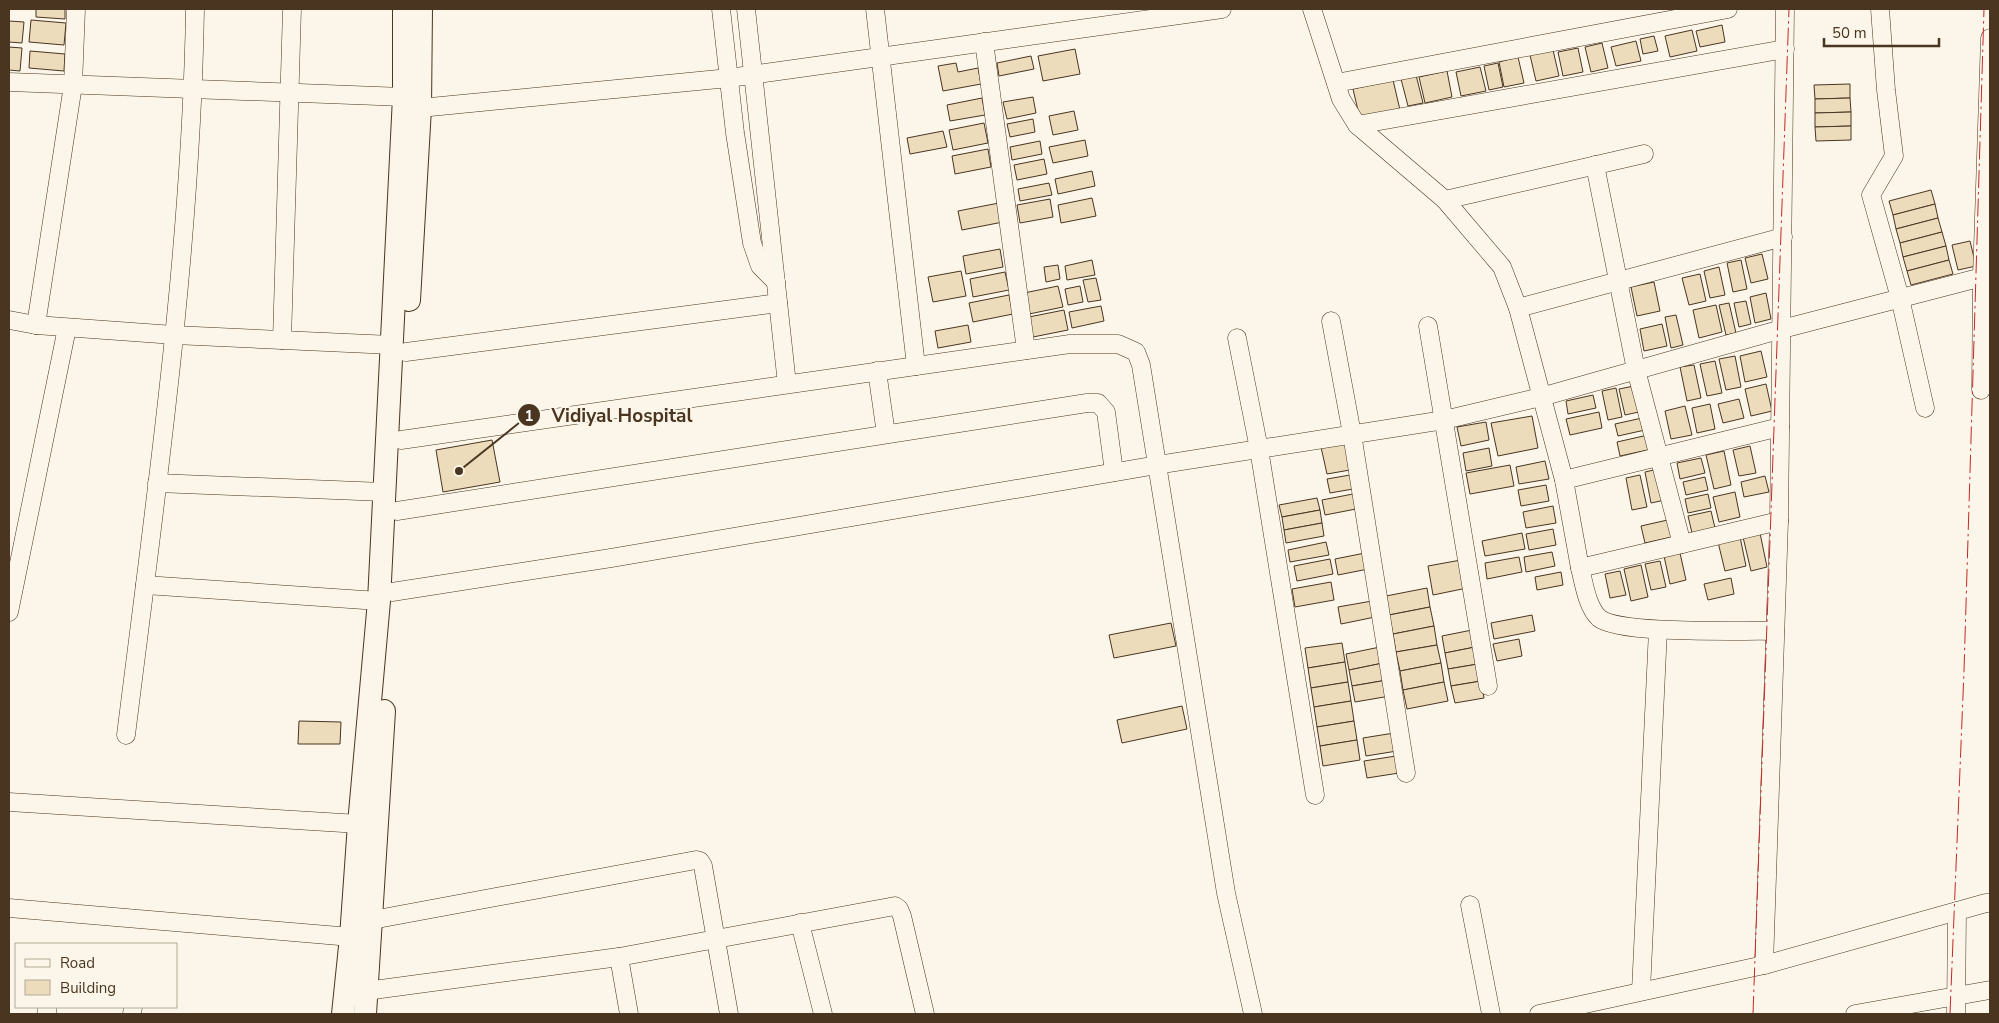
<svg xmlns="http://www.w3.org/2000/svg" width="1999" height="1023" viewBox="0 0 1999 1023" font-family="'Nunito Sans',sans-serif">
	<rect width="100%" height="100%" fill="#fbf6e9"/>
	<g fill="#ecdcbc" stroke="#4a3520">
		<path d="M36,9h29v10l-29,-2z"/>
		<path d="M31,20l35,3 -2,22 -35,-3z"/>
		<path d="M9,21l15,1 -2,21 -13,-1z"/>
		<path d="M1722,25l3,17 -25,5 -4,-16z"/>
		<path d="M1692,30l5,21 -27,6 -5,-21z"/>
		<path d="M1654,36l4,15 -15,3 -3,-15z"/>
		<path d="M1636,41l5,20 -25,5 -5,-19z"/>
		<path d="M1602,43l6,25 -17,4 -6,-25z"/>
		<path d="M9,47l13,1 -2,23 -11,-1z"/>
		<path d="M1578,48l5,24 -20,4 -5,-24z"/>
		<path d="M1075,49l5,25 -37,7 -5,-25z"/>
		<path d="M1553,50l6,26 -23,5 -6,-26z"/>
		<path d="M30,51l35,3 -1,17 -35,-3z"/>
		<path d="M1031,56l3,13 -35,7 -2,-13z"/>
		<path d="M1518,57l6,26 -20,4 -5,-25z"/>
		<path d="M956,63l2,9 20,-4 3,16 -38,7 -5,-25z"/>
		<path d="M1498,63l5,24 -14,3 -5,-24z"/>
		<path d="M1480,67l6,24 -25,5 -5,-24z"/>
		<path d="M1447,71l5,26 -27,6 -6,-26z"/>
		<path d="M1416,75l7,28 -15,3 -7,-27z"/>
		<path d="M1393,80l7,30 -40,9 -7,-30z"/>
		<path d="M1850,84v14l-35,1 -1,-14z"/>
		<path d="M1033,97l3,16 -29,6 -4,-17z"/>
		<path d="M982,98l3,17 -35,6 -3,-16z"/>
		<path d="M1850,98l1,14 -36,1v-14z"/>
		<path d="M1074,111l4,19 -25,5 -4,-19z"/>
		<path d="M1851,112v14l-36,1v-14z"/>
		<path d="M1033,119l2,13 -25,5 -3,-13z"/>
		<path d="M984,123l4,20 -35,7 -4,-20z"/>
		<path d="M1851,126v14l-35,1 -1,-14z"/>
		<path d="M943,131l4,16 -37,7 -3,-16z"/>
		<path d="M1085,140l3,16 -35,7 -4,-16z"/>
		<path d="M1040,141l2,13 -30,6 -2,-13z"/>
		<path d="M988,149l3,18 -36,7 -3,-18z"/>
		<path d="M1044,159l3,15 -30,6 -3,-15z"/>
		<path d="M1092,171l3,15 -37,8 -3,-15z"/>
		<path d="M1049,183l3,12 -32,6 -2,-12z"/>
		<path d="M1931,190l4,14 -42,11 -4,-14z"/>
		<path d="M1092,198l4,18 -35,7 -3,-18z"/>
		<path d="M1050,199l3,18 -33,6 -3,-18z"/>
		<path d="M999,203l4,19 -41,8 -4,-19z"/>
		<path d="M1935,204l3,14 -42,11 -3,-14z"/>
		<path d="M1938,218l4,14 -42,11 -4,-14z"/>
		<path d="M1942,232l4,14 -43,11 -3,-14z"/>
		<path d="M1970,241l6,25 -18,4 -6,-25z"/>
		<path d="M1946,246l3,14 -42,11 -4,-14z"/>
		<path d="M1000,249l3,18 -37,7 -3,-18z"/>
		<path d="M1762,254l6,25 -17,4 -6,-25z"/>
		<path d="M1092,260l3,15 -28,5 -2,-14z"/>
		<path d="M1741,260l6,29 -14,3 -6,-29z"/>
		<path d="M1949,260l4,14 -42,11 -4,-14z"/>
		<path d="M1058,265l2,14 -14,3 -2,-15z"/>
		<path d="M1719,267l6,28 -15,3 -6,-27z"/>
		<path d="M961,271l5,25 -33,6 -5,-25z"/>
		<path d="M1005,272l4,18 -36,7 -3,-18z"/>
		<path d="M1700,274l6,27 -17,4 -7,-27z"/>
		<path d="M1096,278l5,22 -13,2 -5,-22z"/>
		<path d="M1654,282l6,29 -23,5 -6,-29z"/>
		<path d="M1058,286l5,21 -34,7 -5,-21z"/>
		<path d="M1080,286l3,16 -15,3 -3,-16z"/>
		<path d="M1766,293l5,26 -16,4 -5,-26z"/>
		<path d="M1009,295l4,19 -40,8 -4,-19z"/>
		<path d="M1746,301l5,23 -12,3 -5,-24z"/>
		<path d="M1729,303l7,30 -10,2 -7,-30z"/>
		<path d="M1716,305l6,27 -23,6 -6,-28z"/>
		<path d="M1101,306l3,15 -32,7 -3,-16z"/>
		<path d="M1064,310l4,20 -35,7 -4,-20z"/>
		<path d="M1676,315l7,30 -12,3 -6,-31z"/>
		<path d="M1662,324l5,22 -23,5 -4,-22z"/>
		<path d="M968,325l3,17 -33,6 -3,-17z"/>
		<path d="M1761,351l6,26 -22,5 -5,-26z"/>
		<path d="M1735,356l6,31 -15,3 -7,-31z"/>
		<path d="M1715,361l7,32 -15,3 -7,-32z"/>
		<path d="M1694,365l7,33 -14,3 -7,-34z"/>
		<path d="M1766,384l6,27 -21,5 -6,-27z"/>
		<path d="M1634,386l5,26 -14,3 -6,-26z"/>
		<path d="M1616,388l6,29 -14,3 -6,-29z"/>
		<path d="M1593,395l3,13 -28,6 -2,-13z"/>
		<path d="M1739,399l5,19 -21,5 -5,-19z"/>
		<path d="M1710,404l5,25 -18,4 -5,-25z"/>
		<path d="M1685,406l7,29 -21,4 -6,-28z"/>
		<path d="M1599,412l3,16 -32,7 -4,-16z"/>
		<path d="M1532,416l6,32 -40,8 -7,-33z"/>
		<path d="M1642,418l3,12 -27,6 -3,-12z"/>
		<path d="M1486,422l3,18 -28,6 -4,-19z"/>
		<path d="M1648,435l4,14 -32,7 -3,-14z"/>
		<path d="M492,440l8,42 -57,10 -7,-42z"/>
		<path d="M1345,443l5,27 -23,4 -6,-27z"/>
		<path d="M1750,446l6,27 -17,3 -6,-26z"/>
		<path d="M1489,448l3,18 -26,5 -3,-18z"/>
		<path d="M1724,451l7,34 -17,4 -8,-34z"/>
		<path d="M1701,458l4,15 -25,6 -3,-16z"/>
		<path d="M1545,461l4,18 -30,5 -3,-17z"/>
		<path d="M1510,465l4,21 -44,8 -4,-21z"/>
		<path d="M1658,469l7,31 -14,3 -6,-31z"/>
		<path d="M1350,475l3,14 -23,4 -3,-14z"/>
		<path d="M1640,475l7,32 -15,3 -6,-32z"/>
		<path d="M1765,476l4,16 -25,5 -3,-15z"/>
		<path d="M1705,477l3,13 -22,5 -3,-13z"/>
		<path d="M1546,485l3,16 -28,5 -3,-16z"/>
		<path d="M1735,492l5,25 -21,5 -6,-25z"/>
		<path d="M1353,494l3,15 -31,6 -3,-15z"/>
		<path d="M1708,494l3,14 -23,5 -3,-14z"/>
		<path d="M1317,498l3,12 -38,7 -3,-12z"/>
		<path d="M1553,506l3,17 -30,5 -3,-16z"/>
		<path d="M1320,510l2,13 -38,7 -2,-13z"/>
		<path d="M1711,511l4,17 -23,5 -4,-17z"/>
		<path d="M1672,519l4,17 -31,7 -4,-17z"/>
		<path d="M1322,523l2,13 -38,7 -2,-13z"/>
		<path d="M1553,529l3,16 -27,5 -3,-16z"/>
		<path d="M1522,533l3,16 -40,7 -3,-15z"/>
		<path d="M1760,533l7,34 -16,4 -8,-34z"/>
		<path d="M1740,537l6,29 -21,5 -7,-29z"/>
		<path d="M1326,542l3,13 -39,7 -2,-12z"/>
		<path d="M1552,552l3,14 -29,6 -2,-15z"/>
		<path d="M1365,553l3,16 -30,6 -3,-16z"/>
		<path d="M1680,553l6,27 -16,4 -6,-28z"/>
		<path d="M1519,557l3,15 -35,7 -2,-16z"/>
		<path d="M1330,559l3,15 -36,7 -3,-15z"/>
		<path d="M1461,560l6,28 -34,7 -5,-29z"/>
		<path d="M1660,561l6,26 -15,3 -6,-26z"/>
		<path d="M1641,565l7,32 -17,4 -7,-32z"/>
		<path d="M1620,571l6,24 -16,3 -5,-24z"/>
		<path d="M1561,572l2,13 -26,5 -2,-13z"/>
		<path d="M1731,578l3,16 -26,6 -4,-16z"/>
		<path d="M1331,582l3,18 -39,7 -3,-18z"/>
		<path d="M1427,588l3,19 -41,8 -3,-19z"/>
		<path d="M1372,601l3,16 -34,7 -3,-17z"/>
		<path d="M1430,607l4,19 -41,8 -4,-19z"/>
		<path d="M1532,615l3,16 -41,8 -3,-16z"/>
		<path d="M1171,623l5,23 -62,12 -5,-23z"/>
		<path d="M1434,626l3,19 -41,7 -3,-18z"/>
		<path d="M1472,630l3,17 -30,6 -3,-17z"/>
		<path d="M1519,639l3,17 -25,5 -4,-17z"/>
		<path d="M1342,643l3,19 -37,6 -3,-20z"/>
		<path d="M1437,645l4,18 -41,8 -4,-19z"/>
		<path d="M1380,647l3,16 -34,7 -3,-16z"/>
		<path d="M1475,647l3,17 -30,5 -3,-16z"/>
		<path d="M1345,662l3,20 -37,6 -3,-20z"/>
		<path d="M1383,663l4,17 -35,6 -3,-16z"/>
		<path d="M1441,663l3,19 -41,8 -3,-19z"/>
		<path d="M1478,664l3,17 -30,5 -3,-17z"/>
		<path d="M1387,680l3,16 -35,6 -3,-16z"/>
		<path d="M1481,681l3,17 -29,5 -4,-17z"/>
		<path d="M1348,682l3,19 -37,6 -3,-19z"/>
		<path d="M1444,682l4,19 -41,8 -4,-19z"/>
		<path d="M1351,701l3,20 -37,6 -3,-20z"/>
		<path d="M1182,706l5,23 -65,14 -5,-23z"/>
		<path d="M299,721l42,1 -1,22h-42z"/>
		<path d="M1354,721l3,19 -37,6 -3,-19z"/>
		<path d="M1394,733l3,18 -31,5 -3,-18z"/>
		<path d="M1357,740l3,20 -37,6 -3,-20z"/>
		<path d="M1396,756l3,17 -32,5 -3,-17z"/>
	</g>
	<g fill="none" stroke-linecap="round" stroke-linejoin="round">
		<g stroke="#4a3520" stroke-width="19">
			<g id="minor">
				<path d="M721,9l14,124 17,110 8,23 16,16"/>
				<path d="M746,9l41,375"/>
				<path d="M875,9l41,357"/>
				<path d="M1312,9l29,90 16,26 88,75 57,67 16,41 46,172 16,88 102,-24"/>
				<path d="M1880,9l6,81 8,66 -23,39 29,103 25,110"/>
				<path d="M984,42l42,308"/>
				<path d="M9,82l395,15"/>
				<path d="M1336,83l392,-74"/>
				<path d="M420,108l309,-30 493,-69"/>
				<path d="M1357,125l428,-76"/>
				<path d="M1595,165l41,205 46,174 97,-23"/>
				<path d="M1445,200l199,-46"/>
				<path d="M1518,308l265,-71"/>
				<path d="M9,320l27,5 138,10 218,10"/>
				<path d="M1331,321l21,113 54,339"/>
				<path d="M36,325l37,-240 3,-76"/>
				<path d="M1428,326l60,360"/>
				<path d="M1237,338l22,111 56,346"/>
				<path d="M282,340l10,-331"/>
				<path d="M406,352l372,-49"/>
				<path d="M877,371l9,63"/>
				<path d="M1981,390l1,-113 8,-239"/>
				<path d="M401,440l669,-96h48l18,8 5,13 85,528 27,121"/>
				<path d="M1564,480l216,-53"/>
				<path d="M157,483l227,9"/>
				<path d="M397,511l690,-108h11l8,9 8,60"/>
				<path d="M1580,568c4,15 7,39 19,50 21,17 144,12 176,13"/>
				<path d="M145,585l234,16"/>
				<path d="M392,592l219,-34 546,-93 287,-45 97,-23 241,-68 208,-54"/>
				<path d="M9,612l58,-284"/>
				<path d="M126,735c30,-241 65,-483 69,-726"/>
				<path d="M9,802l350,22"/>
				<path d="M1470,905l21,109"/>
				<path d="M9,908l342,29"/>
				<path d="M372,920l324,-60 4,1 3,5 26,148"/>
				<path d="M800,923l23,91"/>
				<path d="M619,957l10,57"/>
				<path d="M1764,965l15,-444 6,-512"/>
				<path d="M366,991l253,-34 276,-51 4,3 3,7 23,98"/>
				<path d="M1641,991l17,-361"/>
				<path d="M47,1014v-7"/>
				<path d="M132,1014l1,-7"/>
				<path d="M1539,1014l225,-49 222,-62h4"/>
				<path d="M1855,1014l135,-24"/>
				<path d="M1956,1014l1,-103"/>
			</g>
		</g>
		<g stroke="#4a3520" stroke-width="24">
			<g id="major">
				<path d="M409,300l11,-192 1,-99"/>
				<path d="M343,1014l8,-77 8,-113 20,-223 25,-504v-88"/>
				<path d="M365,1014l19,-303"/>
			</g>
		</g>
		<use href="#minor" stroke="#fbf6e9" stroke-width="18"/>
		<use href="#major" stroke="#fbf6e9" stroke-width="22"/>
		<g stroke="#c62828" stroke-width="1" stroke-dasharray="18 4 2.5 4" stroke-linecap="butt">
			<path d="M1753,1014l36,-1005"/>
			<path d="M1950,1014l14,-343 20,-662"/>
		</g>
	</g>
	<path fill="none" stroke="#4a3520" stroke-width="2" d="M459 471L529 415"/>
	<g fill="#4a3520" stroke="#fbf6e9" stroke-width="2">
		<circle cx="459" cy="471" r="5"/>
		<circle cx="529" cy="415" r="12"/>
	</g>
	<g font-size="15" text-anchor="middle" font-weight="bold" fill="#fff">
		<text x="529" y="421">1</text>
	</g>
	<g font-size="19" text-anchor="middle" font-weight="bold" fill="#4a3520" stroke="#fbf6e9" stroke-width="4" stroke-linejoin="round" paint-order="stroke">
		<text x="622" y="422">Vidiyal Hospital</text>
	</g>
	<rect width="1999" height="1023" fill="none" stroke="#4a3520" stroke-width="20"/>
	<rect x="15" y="943" width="162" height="65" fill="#fbf6e9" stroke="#b4a999"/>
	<rect x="25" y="959" width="25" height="8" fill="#fbf6e9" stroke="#b4a999"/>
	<text x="60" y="968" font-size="15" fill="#4a3520">Road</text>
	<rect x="25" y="980" width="25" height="15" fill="#ecdcbc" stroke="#b4a999"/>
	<text x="60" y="993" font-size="15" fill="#4a3520">Building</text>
	<path d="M1824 38v8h115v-8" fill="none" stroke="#4a3520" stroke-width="2.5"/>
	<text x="1832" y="38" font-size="15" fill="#4a3520" stroke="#fbf6e9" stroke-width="4" paint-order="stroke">50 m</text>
</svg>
